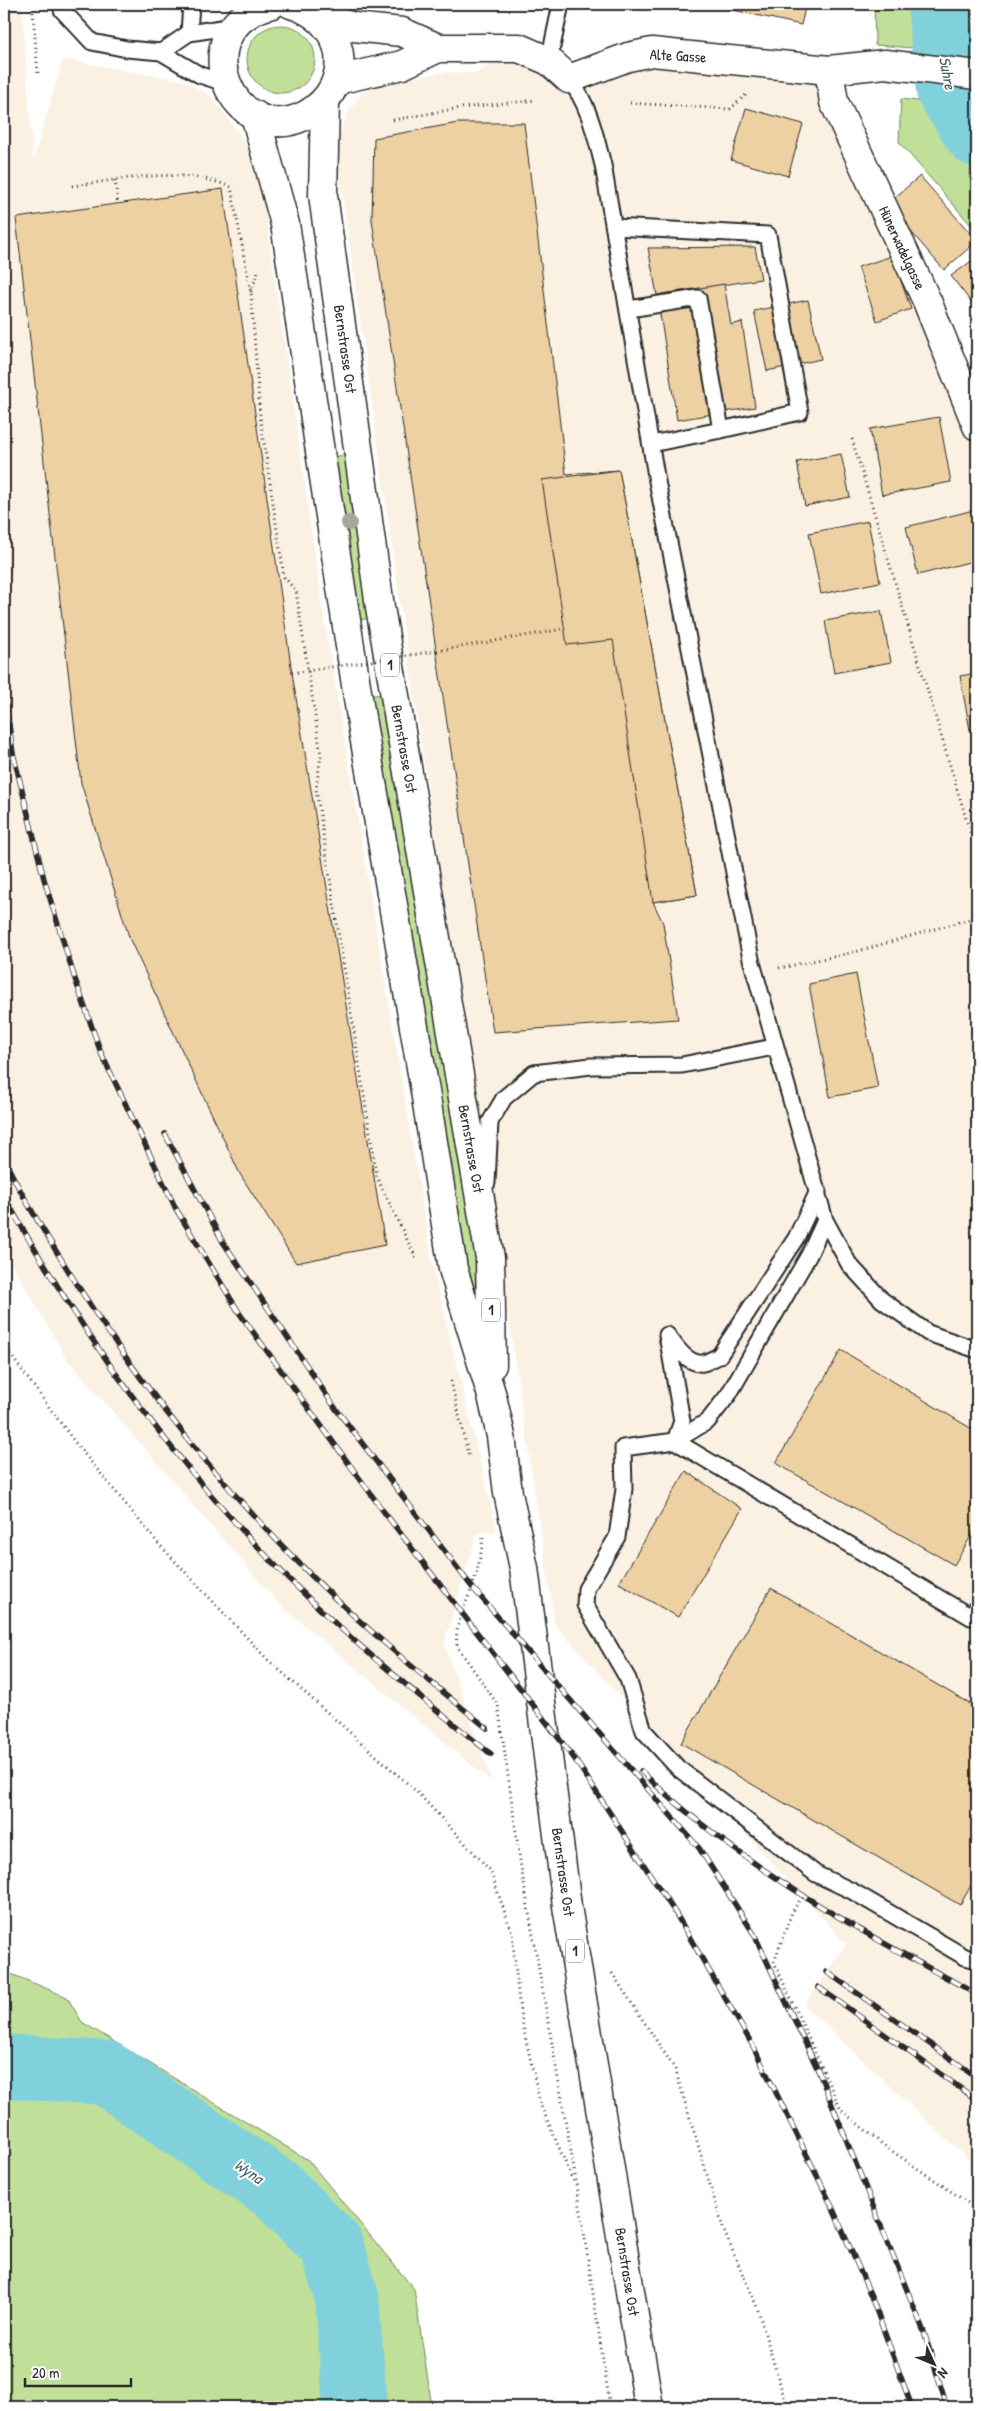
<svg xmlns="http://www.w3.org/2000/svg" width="981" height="2411" viewBox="0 0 981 2411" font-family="'Patrick Hand',sans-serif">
	<rect width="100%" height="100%" fill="#fff"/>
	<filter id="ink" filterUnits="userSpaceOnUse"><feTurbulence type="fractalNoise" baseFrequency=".02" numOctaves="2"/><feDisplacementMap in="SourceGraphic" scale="10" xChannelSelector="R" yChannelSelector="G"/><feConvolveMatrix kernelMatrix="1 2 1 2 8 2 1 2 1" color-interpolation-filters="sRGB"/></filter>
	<g filter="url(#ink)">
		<g fill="#faf1e3">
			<path d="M4,4h18l11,157 30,-102 122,22 27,16 26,35 21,38 66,454 108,643 64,264 -20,2 -33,110 48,139 -213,-178 -212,-245 -63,-109z"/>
			<path d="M519,48l50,31 59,-22 201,13 5,32 87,223 36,78 20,53v1712l-173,-163 42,-61 -291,-319 -156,-1029 -63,-447 10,-34 18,-24 20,-9 61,-10 32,1z"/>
		</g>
		<g fill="#c0df98" stroke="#768562">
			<path d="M874,4h87l4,48 -90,-7z"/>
			<circle cx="281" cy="59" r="34"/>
			<path d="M901,99l76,9v124l-78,-90z"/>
			<path d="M346,454l29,162 -17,5 -27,-163z"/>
			<path d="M390,694l90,591 -2,12 -4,1 -4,-5 -98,-598z"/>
			<path d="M4,1971l63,26 15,25 226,138 106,129 18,118h-428z"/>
		</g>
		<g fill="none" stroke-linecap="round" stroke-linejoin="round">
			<g stroke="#81d1dd" stroke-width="64">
				<path d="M939,4l9,86 29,45"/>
				<path d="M4,2066l102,7 171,117 54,55 16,52 8,110"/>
			</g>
		</g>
		<g fill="#eed1a2" stroke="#2b2b2b">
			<path d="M706,4h100l-5,21z"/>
			<path d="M746,108l57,16 -15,52 -57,-16z"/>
			<path d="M458,123h66l42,351 53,-4 78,425 -44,7 10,21 15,96 -185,13 -121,-812 2,-82z"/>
			<path d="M920,176l57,65 -33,29 -57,-66z"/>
			<path d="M223,189l69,484 93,572 -89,18 -56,-89 -110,-234 -49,-157 -65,-565z"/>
			<path d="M755,247l6,32 -104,16 -9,-47z"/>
			<path d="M892,256l19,53 -34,12 -19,-54z"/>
			<path d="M977,257v46l-3,3 -23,-30z"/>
			<path d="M724,284l7,41 11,-3 13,85 -78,13 -20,-125z"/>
			<path d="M808,300l13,59 -54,12 -13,-60z"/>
			<path d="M939,417l12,65 -69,13 -12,-66z"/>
			<path d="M841,454l9,43 -45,9 -8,-44z"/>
			<path d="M619,470l78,425 -44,7 -40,-262 -46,5 -25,-165z"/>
			<path d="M974,510l3,14v36l-59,15 -12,-48z"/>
			<path d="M868,521l12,61 -59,12 -12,-61z"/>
			<path d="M881,611l10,51 -57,11 -9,-52z"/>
			<path d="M977,673v56l-7,1 -10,-54z"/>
			<path d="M856,974l22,114 -48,9 -21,-113z"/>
			<path d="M841,1350l136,82v94l-23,39 -178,-102z"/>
			<path d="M686,1471l56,38 -64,108 -59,-34z"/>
			<path d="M771,1588l206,120v167l-17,30 -279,-162z"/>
		</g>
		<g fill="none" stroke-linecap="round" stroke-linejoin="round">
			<g stroke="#2b2b2b" stroke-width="19">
				<g id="lane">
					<path d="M61,4l1,6 30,32 35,7 34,3 39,23 25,8"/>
					<path d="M189,33l2,-29"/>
					<path d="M161,52l28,-19 45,-7"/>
					<path d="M549,61l12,-57"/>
					<path d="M569,79c20,25 26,55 34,86l53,311 95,483 74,261 24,44 33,36 46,33 49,17"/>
					<path d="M614,227l154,8 32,177 -79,18"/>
					<path d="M629,309l69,-11 23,132 -70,14"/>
					<path d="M487,1183l3,-61 14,-24 30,-25 57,-7 91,-1 92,-18"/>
					<path d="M825,1220l-16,35 -80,139 -21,27 -33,20 -52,7 1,41 -7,48 -31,52 -1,16 43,74 16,52 34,37 138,106 36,17 113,66 12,3"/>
					<path d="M667,1335l15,86 -7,20 296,176 6,-10"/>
					<path d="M668,1336c8,11 20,29 35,27 5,-1 11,-5 16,-7l77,-118 22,-47"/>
				</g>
			</g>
			<g stroke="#2b2b2b" stroke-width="31">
				<g id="street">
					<path d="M319,17l35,10 48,5 36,16"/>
					<path d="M829,70l5,32 93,199 50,125"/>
					<path d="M337,80l65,-15 36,-17h81l30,13 20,18 59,-22 24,-5 177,18 56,-6 92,11"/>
				</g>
			</g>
			<g stroke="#2b2b2b" stroke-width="31">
				<g id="primary">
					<path d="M272,4c-94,24 -38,149 34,111 12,-7 22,-16 28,-29 17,-38 -8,-72 -43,-82"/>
					<path d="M325,101l-2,94 57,412 110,651 2,107"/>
					<path d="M255,115l30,109 77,500 63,367 28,178 39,127 9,40 7,57 16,75 43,338 82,501"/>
				</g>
			</g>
			<g stroke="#2b2b2b" stroke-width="3" stroke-dasharray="1 4" stroke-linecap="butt">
				<path d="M971,4l6,27"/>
				<path d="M33,12l5,62"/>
				<path d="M630,103l100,6 17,-15"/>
				<path d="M393,120l67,-12 76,-8"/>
				<path d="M115,180l3,24"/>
				<path d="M72,186c53,-7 108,-20 159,1l20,106 9,123 24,161 12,14 25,164 -5,34 61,389 39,80"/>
				<path d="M251,292l7,-20"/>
				<path d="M852,439l125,416"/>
				<path d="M437,651l127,-22"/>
				<path d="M779,968l76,-16 122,-35"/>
				<path d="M4,1346l73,99 80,97 110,117 149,132 74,79 22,63 8,79 20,91 35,82"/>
				<path d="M451,1381l18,77"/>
				<path d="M483,1538c-2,16 -5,33 -11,49 -7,20 -18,38 -15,59l41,59 23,162 57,325 32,215"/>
				<path d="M802,1897l-10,15 -18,50 67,148 45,37 91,62"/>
				<path d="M612,1973l63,96 49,162 33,76 30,100"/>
			</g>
			<use href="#lane" stroke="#fff" stroke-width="15"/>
			<use href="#street" stroke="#fff" stroke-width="28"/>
			<use href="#primary" stroke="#fff" stroke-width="28"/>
			<g stroke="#2b2b2b" stroke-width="5.5">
				<g id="rail">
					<path d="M4,690l9,63 31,126 30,97 27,77 75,156 64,105 144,198 190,246 102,156 77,132 77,156 41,94 41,111"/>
					<path d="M165,1134l58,108 113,167 136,178 227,261 55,86 64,136 106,262 23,75"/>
					<path d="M4,1159c21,43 47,84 72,124 62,98 134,189 215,272 61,63 128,118 196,173"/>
					<path d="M4,1196c89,159 198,306 333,429 49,45 102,87 154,129"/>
					<path d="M641,1771c97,94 218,160 336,223"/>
					<path d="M827,1972l150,105"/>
					<path d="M818,1987l159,113"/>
				</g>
			</g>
			<use href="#rail" stroke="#fff" stroke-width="4" stroke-dasharray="11" stroke-linecap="butt"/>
			<path stroke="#2b2b2b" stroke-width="3" stroke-dasharray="1 4" stroke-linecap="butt" d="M292,673l145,-22"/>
		</g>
		<circle fill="#a3a89d" cx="349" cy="523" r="8"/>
	</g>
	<g text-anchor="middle" stroke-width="4" stroke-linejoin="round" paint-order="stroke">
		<g fill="#fff" stroke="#6b6b6b" stroke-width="1">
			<rect x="381" y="653.5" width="18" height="23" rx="4"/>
			<rect x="482" y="1298.5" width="18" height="23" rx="4"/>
			<rect x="566" y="1939.5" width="18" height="23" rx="4"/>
		</g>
		<g font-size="14" font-weight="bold" fill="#2b2b2b">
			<text x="390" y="670">1</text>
			<text x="491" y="1315">1</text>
			<text x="575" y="1956">1</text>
		</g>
		<g font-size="15" fill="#2b2b2b" stroke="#fff">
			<text transform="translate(678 56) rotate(3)" y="5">Alte Gasse</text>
			<text transform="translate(902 248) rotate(65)" y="5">Hünerwadelgasse</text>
			<text transform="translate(345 349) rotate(82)" y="5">Bernstrasse Ost</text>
			<text transform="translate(404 749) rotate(80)" y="5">Bernstrasse Ost</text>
			<text transform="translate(471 1149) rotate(80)" y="5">Bernstrasse Ost</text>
			<text transform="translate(563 1872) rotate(82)" y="5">Bernstrasse Ost</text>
			<text transform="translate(627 2272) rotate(81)" y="5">Bernstrasse Ost</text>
		</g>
		<g font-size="16" font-style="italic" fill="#455d60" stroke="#fff">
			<text transform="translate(948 73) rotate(79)" y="6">Suhre</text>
			<text transform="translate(249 2171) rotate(34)" y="6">Wyna</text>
		</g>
	</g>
	<rect width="981" height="2411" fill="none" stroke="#fff" stroke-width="20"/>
	<rect x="10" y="10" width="961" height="2391" fill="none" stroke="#2b2b2b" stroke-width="2" filter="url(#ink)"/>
	<g transform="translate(934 2364) rotate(134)" stroke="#ffffff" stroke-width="4" paint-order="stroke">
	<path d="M0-4L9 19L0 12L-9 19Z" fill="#2b2b2b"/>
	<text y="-8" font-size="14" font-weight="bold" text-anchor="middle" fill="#2b2b2b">N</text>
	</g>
	<path d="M25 2378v8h106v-8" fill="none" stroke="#2b2b2b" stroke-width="2.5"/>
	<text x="32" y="2378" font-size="15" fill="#2b2b2b" stroke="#ffffff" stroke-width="4" paint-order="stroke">20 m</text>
</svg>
